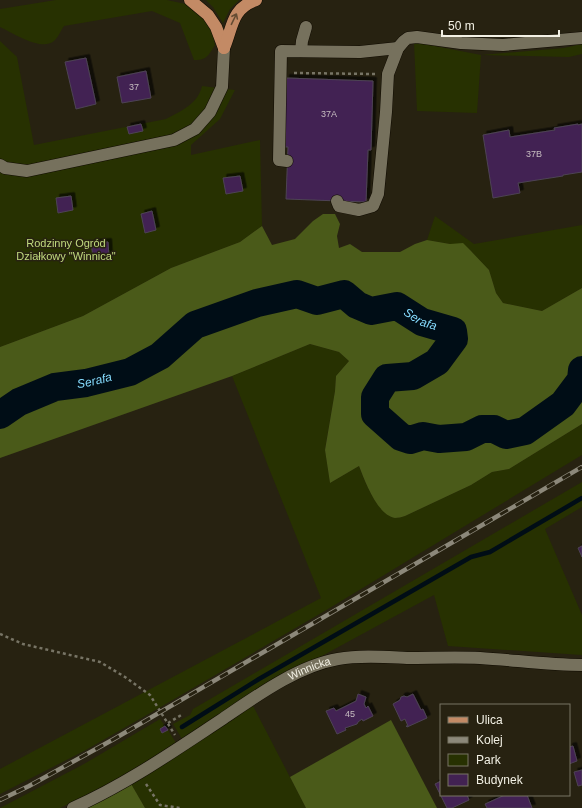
<svg xmlns="http://www.w3.org/2000/svg" width="582" height="808" viewBox="0 0 582 808" font-family="Helvetica,sans-serif">
	<defs>
		<filter id="shadow"><feDropShadow dx="3.5" dy="-3.5" stdDeviation="0" flood-color="#0009"/></filter>
	</defs>
	<rect width="100%" height="100%" fill="#272211"/>
	<g fill="#273101">
		<path d="M56,0h111l23,5 21,22 4,18c-6,10 -9,16 -21,15l-14,-37 -28,-12 -88,15c-3,4 -5,10 -9,14 -12,13 -42,-7 -55,-13v-18z"/>
		<path d="M206,0h33l-9,9 -7,14 -10,-16z"/>
		<path d="M0,41l17,16 17,88 132,-26c15,-8 32,-15 36,-33l33,4 -15,29 -29,26v10l69,-15 2,86 -22,16 -69,26 -88,48 -83,31z"/>
		<path d="M414,42l67,13 83,-7 18,-4v10l-13,3 -88,-2 -4,58 -60,-2z"/>
		<path d="M435,216l39,28 108,-19v63l-40,23 -39,-8 -7,-10 -7,-23 -18,-19 -8,-7h-13l-23,-4z"/>
		<path d="M310,344l29,8 10,9 -13,15 -1,15 -10,58 5,34 29,-17c5,14 19,50 37,52 2,0 6,-1 9,-2l66,-31 21,-13 17,-3 73,-45v31l-254,154 -176,103 -68,39 -84,43v-25l321,-171 -89,-222z"/>
		<path d="M582,482v25l-37,22 37,86v40l-134,-9 -14,-51 -160,87 -92,57 -9,-15 17,-9 3,-6z"/>
		<path d="M252,704l54,104h-161l-15,-26z"/>
		<path d="M160,719l5,7 -5,3 2,4 6,-3 8,13 -63,39 -53,26h-60l84,-44z"/>
	</g>
	<g fill="#4a5a19">
		<path d="M323,214h12l5,10 -3,12 2,12 11,-4 12,8h38l15,-8 12,-4 23,4 13,-1 8,8 18,19 7,23 7,10 39,8 40,-23v136l-73,45 -17,3 -21,13 -66,31c-3,1 -7,2 -10,2 -18,-3 -30,-37 -36,-52l-29,17 -5,-33 10,-59 1,-15 13,-15 -10,-9 -29,-8 -78,32 -232,82v-111l83,-31 88,-48 69,-26 22,-16 10,19 23,-6 18,-18z"/>
		<path d="M391,720l46,88h-131l-16,-31z"/>
		<path d="M130,782l15,26h-61z"/>
	</g>
	<g fill="none" stroke-linecap="round" stroke-linejoin="round">
		<path stroke="#000d16" stroke-width="4.5" d="M182,727l77,-48 212,-122 19,-5 92,-54"/>
		<path stroke="#000d16" stroke-width="28" id="s1" d="M0,415l19,-13 36,-15 31,-4 44,-11 30,-16 35,-31 62,-22 40,-9 20,7 27,-7 13,11 14,6 26,-5 25,16 31,9 1,8 -17,23 -24,14 -26,2 -12,19v17l26,23 9,3 13,-4 16,3 27,-2 16,-8h12l12,6 19,-4 38,-27 18,-24 1,-10"/>
	</g>
	<g fill="#422252" stroke="#4d4354" filter="url(#shadow)">
		<path d="M86,58l10,46 -20,5 -11,-47z"/>
		<path d="M146,71l5,27 -29,5 -5,-26z"/>
		<path d="M286,78l87,3 -2,69h-3l-2,52 -80,-3 2,-52h-4z"/>
		<path d="M141,124l2,7 -14,3 -2,-7z"/>
		<path d="M578,124v1l4,-1v48l-19,3v1l-45,7 2,10 -27,5 -10,-63 26,-5 1,7 45,-7 -1,-2z"/>
		<path d="M240,176l3,15 -17,3 -3,-16z"/>
		<path d="M71,196l2,14 -15,3 -2,-15z"/>
		<path d="M152,211l4,19 -11,3 -4,-19z"/>
		<path d="M108,242l1,14 -16,1 -2,-14z"/>
		<path d="M582,546v11l-4,-9z"/>
		<path d="M358,694l8,3 -2,7 2,4 2,-2 5,10 -10,5 -1,-2 -4,3 -1,2 -12,4 1,2 -9,4 -11,-23 8,-3 2,3 20,-10z"/>
		<path d="M413,694l8,16 2,-1 4,9 -20,9 -1,-1h2l-3,-7 -4,2 -8,-17 7,-4 1,-3 3,-1 3,1z"/>
		<path d="M165,726l3,4 -6,3 -2,-4z"/>
		<path d="M573,746l4,15 -8,3v-17z"/>
		<path d="M582,770v15l-4,1 -4,-14z"/>
		<path d="M441,781v14h26l2,5 -17,8h-5l-12,-24z"/>
		<path d="M505,795h22l5,13h-45l-2,-4z"/>
	</g>
	<g fill="none" stroke-linecap="round" stroke-linejoin="round">
		<g stroke="#100b00" stroke-width="13">
			<g id="minor">
				<path d="M301,51l1,-10 4,-14"/>
				<path d="M287,161l-8,-1 2,-109 79,1 38,-4"/>
				<path d="M0,165l5,3 22,3 147,-31 21,-11 15,-17 12,-25 2,-39"/>
				<path d="M337,201l2,5 20,4 14,-4 5,-12 8,-82 2,-38 10,-26 6,-7 4,-3 9,-1 44,6 42,2 79,-7"/>
				<path id="s2" d="M73,808c52,-23 101,-57 148,-88 34,-23 76,-54 117,-61 22,-4 47,-2 69,-1 24,0 49,-1 73,0 34,2 68,7 102,7"/>
			</g>
		</g>
		<g stroke="#100b00" stroke-width="13">
			<g id="major">
				<path d="M190,0l18,15 8,12 8,21"/>
				<path d="M224,48c9,-21 7,-39 32,-48"/>
			</g>
		</g>
		<g stroke="#777465" stroke-width="2.5" stroke-dasharray="3 3" stroke-linecap="butt">
			<path d="M294,73l81,1"/>
			<path d="M0,634l23,10 77,18 25,15 25,18 25,40"/>
			<path d="M168,723l15,-9"/>
			<path d="M146,784l14,21 20,3"/>
		</g>
		<use href="#minor" stroke="#76715d" stroke-width="12"/>
		<use href="#major" stroke="#c38a65" stroke-width="12"/>
		<g stroke="#8c887a" stroke-width="4.5">
			<path id="rail" d="M0,800l29,-14 85,-47 468,-272"/>
		</g>
		<use href="#rail" stroke="#272211" stroke-width="3" stroke-dasharray="9" stroke-linecap="butt"/>
	</g>
	<defs><path id="oneway-shaft" d="M-6 0H5M1.5-3L5.5 0L1.5 3" fill="none" stroke-width="1.6" stroke-linecap="round" stroke-linejoin="round"/></defs>
	<use stroke="#654c33" href="#oneway-shaft" transform="translate(234 19) rotate(-64)"/>
	<g text-anchor="middle" stroke-width="3" stroke-linejoin="round" paint-order="stroke">
		<g font-size="9" fill="#c6bcc0">
			<text x="134" y="90">37</text>
			<text x="329" y="117">37A</text>
			<text x="534" y="157">37B</text>
			<text x="350" y="717">45</text>
		</g>
		<g font-size="11" fill="#c0d97e" stroke="#272211">
			<text x="66" y="247">Rodzinny Ogród<tspan x="66" dy="13">Działkowy "Winnica"</tspan></text>
		</g>
		<g font-size="11" fill="#f2f0e4" stroke="#272211">
			<text dy="4" stroke="none"><textPath href="#s2" startOffset="275">Winnicka</textPath></text>
		</g>
		<g font-size="12" font-style="italic" fill="#84dafd" stroke="#272211">
			<text dy="4" stroke="none"><textPath href="#s1" startOffset="461">Serafa</textPath></text>
			<text dy="4" stroke="none"><textPath href="#s1" startOffset="102">Serafa</textPath></text>
		</g>
	</g>
	<rect x="440" y="704" width="130" height="92" fill="#272211" stroke="#787465"/>
	<rect x="448" y="717" width="20" height="6" fill="#c38a65" stroke="#787465"/>
	<text x="476" y="724" font-size="12" fill="#f2f0e4">Ulica</text>
	<rect x="448" y="737" width="20" height="6" fill="#8c887a" stroke="#787465"/>
	<text x="476" y="744" font-size="12" fill="#f2f0e4">Kolej</text>
	<rect x="448" y="754" width="20" height="12" fill="#273101" stroke="#787465"/>
	<text x="476" y="764" font-size="12" fill="#f2f0e4">Park</text>
	<rect x="448" y="774" width="20" height="12" fill="#422252" stroke="#787465"/>
	<text x="476" y="784" font-size="12" fill="#f2f0e4">Budynek</text>
	<path d="M442 30v6h117v-6" fill="none" stroke="#f2f0e4" stroke-width="2"/>
	<text x="448" y="30" font-size="12" fill="#f2f0e4" stroke="#272211" stroke-width="3" paint-order="stroke">50 m</text>
</svg>
